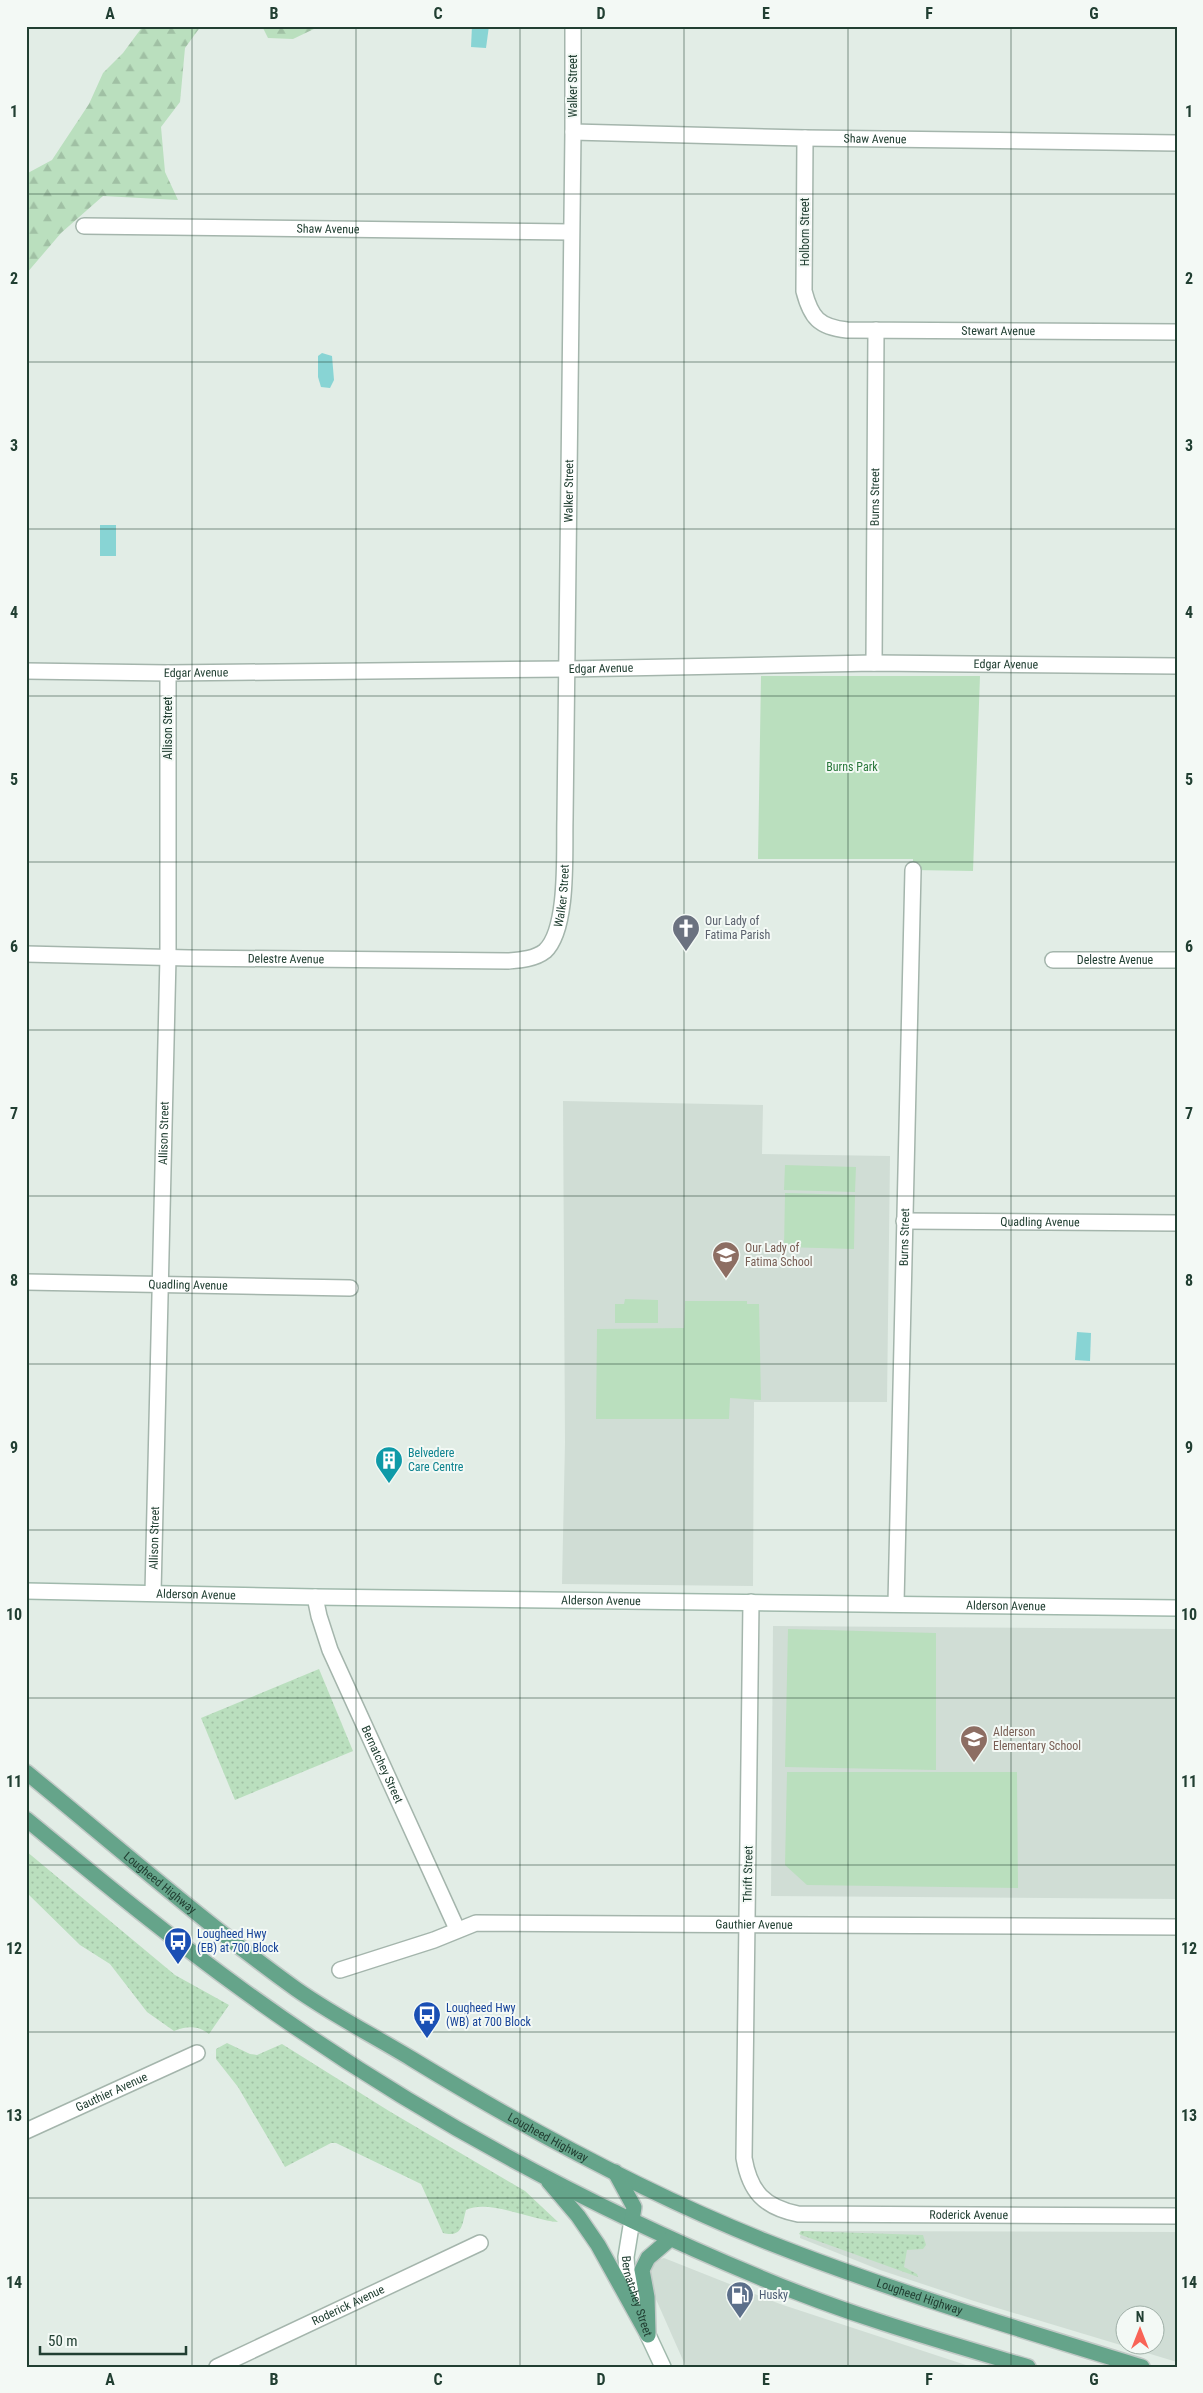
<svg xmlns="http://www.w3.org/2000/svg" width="1203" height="2393" viewBox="0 0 1203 2393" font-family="'Roboto Condensed',sans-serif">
	<defs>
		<pattern id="grass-dots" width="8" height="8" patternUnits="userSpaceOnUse" patternTransform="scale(1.25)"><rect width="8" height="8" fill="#badfbe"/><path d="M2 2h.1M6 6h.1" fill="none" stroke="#a0c0a4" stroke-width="1.8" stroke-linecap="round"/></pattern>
		<pattern id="forest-firs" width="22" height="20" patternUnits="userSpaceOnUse" patternTransform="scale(1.25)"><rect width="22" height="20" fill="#badfbe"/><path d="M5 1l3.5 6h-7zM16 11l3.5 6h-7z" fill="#a0c0a4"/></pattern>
	</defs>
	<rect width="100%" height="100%" fill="#e2ede6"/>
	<g fill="#d0ddd5" fill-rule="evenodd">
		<path d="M563,1101l200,4 -1,49 128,2 -3,246h-133l-1,184 -191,-2 3,-142z"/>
		<path d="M773,1626l404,3v270l-406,-3z"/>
		<path d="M801,2231l376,1v130l-203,-61 -94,-31 -80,-32zM1126,2316h30v30h-30z"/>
		<path d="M664,2258l116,46 192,63h-286l-35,-79 -3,-13 2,-8 6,-7z"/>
	</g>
	<g fill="url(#grass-dots)">
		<path d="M319,1669l34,82 -118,49 -34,-82z"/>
		<path d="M26,1851l149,124 54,30 -20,29c-11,-9 -23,-8 -35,-3l-27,-19 -37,-48 -30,-19 -54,-53z"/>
		<path d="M227,2043l23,11 7,1 25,-11 107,67 136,80 33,31c-26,-2 -69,-23 -92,-12 -4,14 -3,28 -23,23l-22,-49 -85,-41h-5l-46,24 -47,-80 -22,-28v-10z"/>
		<path d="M801,2231l122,4 3,10 -3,4 -16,1 -3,17 13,7 1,3 -114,-41 -5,-2z"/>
	</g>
	<g fill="url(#forest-firs)">
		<path d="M143,26h58l-16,22 -5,54 -19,25 4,45 13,28 -75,-4 -42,37 -35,41v-100l26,-14 37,-56 14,-31 20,-20z"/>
		<path d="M262,26h53l1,2 -23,11 -25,-1z"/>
	</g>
	<g fill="#badfbe">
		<path d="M761,676h219l-7,195 -60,-1v-11h-155z"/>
		<path d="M785,1165l71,2 -1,25 -71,-2z"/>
		<path d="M785,1193l70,2 -1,54 -70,-2z"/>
		<path d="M625,1299l33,1v23h-43v-19h9z"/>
		<path d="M685,1301h62v3h12l2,96 -31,-2 -1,21h-133l1,-90 87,-1z"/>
		<path d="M788,1629l148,4v137l-151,-3z"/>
		<path d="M787,1772h230l1,116 -211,-3 -22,-20z"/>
	</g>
	<g fill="#88d4d4">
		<path d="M472,26h17l-3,22 -15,-1z"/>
		<path d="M322,353l10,3 2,24 -4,8 -9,-1 -3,-10v-21z"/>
		<rect x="100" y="525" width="16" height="31"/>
		<path d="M1077,1332l14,1 -1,28 -15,-1z"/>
	</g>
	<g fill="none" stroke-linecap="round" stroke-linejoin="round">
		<g stroke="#a4b5ac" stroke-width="18">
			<g id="street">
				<path id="s1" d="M573,132l232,6 372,5"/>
				<path id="s2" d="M805,138l-1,153c7,27 15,36 43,39l330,2"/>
				<path id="s3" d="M84,226l487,6"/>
				<path id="s4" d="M874,663l2,-333"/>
				<path id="s5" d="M26,671l142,2 400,-4 306,-6 303,3"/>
				<path id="s6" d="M26,954l163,4 319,3c12,-1 27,-2 37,-10 24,-22 19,-101 20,-132l8,-687v-106"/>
				<path id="s7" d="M1053,960h124"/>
				<path id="s8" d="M904,1221l273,2"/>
				<path id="s9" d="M26,1282l324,6"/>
				<path id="s10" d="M153,1593l15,-636v-284"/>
				<path id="s11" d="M315,1597l4,19 11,34 127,279"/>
				<path id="s12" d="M751,1602l-7,556c6,34 20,49 54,56l379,2"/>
				<path id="s13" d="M896,1603l17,-733"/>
				<path id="s14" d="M340,1970l94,-30 42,-17 701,4"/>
				<path id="s15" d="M26,2131l171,-78"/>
				<path id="s16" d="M217,2367l263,-124"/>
			</g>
		</g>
		<g stroke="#a0b9ac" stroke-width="18">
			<g id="secondary">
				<path id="s17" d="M26,1591l289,6 862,11"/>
				<path id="s18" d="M632,2220l-6,37 1,14 21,64 15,32"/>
			</g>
		</g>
		<g stroke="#c1c9c6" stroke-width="18">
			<g id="primary">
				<path id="s19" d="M26,1772c89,73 177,150 270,217 37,26 78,47 116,70 113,69 230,133 353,182 124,49 250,87 377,126"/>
				<path d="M26,1819c72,59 143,118 218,172 159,115 334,211 515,286 87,37 178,63 269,90"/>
				<path d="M615,2172l19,35 -2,13"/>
				<path d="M549,2182l29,34 20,29 50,90"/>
				<path d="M648,2333l-1,-36 -5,-27 6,-12 22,-19"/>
			</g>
		</g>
		<use href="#street" stroke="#fff" stroke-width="15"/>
		<use href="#secondary" stroke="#fff" stroke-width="15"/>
		<use href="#primary" stroke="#65a48a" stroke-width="15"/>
	</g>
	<path fill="none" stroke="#213f32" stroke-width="1" stroke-opacity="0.55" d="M192,26v2341M356,26v2341M520,26v2341M684,26v2341M848,26v2341M1011,26v2341M26,194h1151M26,362h1151M26,529h1151M26,696h1151M26,862h1151M26,1030h1151M26,1196h1151M26,1364h1151M26,1530h1151M26,1698h1151M26,1865h1151M26,2032h1151M26,2198h1151"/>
	<defs>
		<g id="church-pin" transform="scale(1.4375)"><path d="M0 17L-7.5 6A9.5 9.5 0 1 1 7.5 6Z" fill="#6b7280" stroke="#f3f9f5"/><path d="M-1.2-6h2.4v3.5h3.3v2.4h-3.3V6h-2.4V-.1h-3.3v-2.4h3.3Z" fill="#fff"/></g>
		<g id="school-pin" transform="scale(1.4375)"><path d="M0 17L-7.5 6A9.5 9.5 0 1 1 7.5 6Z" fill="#8d6e63" stroke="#f3f9f5"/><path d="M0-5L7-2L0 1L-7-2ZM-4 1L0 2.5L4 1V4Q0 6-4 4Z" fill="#fff"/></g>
		<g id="building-pin" transform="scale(1.4375)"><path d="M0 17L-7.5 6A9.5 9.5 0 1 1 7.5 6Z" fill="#0f9aa8" stroke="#f3f9f5"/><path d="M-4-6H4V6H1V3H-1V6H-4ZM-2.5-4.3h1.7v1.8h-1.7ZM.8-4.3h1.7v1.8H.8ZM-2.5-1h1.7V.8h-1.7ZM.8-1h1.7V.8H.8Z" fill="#fff"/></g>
		<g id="bus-pin" transform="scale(1.4375)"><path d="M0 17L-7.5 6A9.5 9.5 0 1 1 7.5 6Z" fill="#1a4fb4" stroke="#f3f9f5"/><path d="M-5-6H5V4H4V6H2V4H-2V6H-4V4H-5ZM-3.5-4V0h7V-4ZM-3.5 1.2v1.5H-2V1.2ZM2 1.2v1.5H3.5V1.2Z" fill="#fff"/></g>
		<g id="fuel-pin" transform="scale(1.4375)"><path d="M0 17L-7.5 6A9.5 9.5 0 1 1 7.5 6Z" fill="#5c6f8a" stroke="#f3f9f5"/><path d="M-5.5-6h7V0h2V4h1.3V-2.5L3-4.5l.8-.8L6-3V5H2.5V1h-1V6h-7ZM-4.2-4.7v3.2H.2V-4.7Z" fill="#fff"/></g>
	</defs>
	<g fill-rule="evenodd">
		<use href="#church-pin" x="686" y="928"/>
		<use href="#school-pin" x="726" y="1255"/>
		<use href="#building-pin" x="389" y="1460"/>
		<use href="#school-pin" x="974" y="1739"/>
		<use href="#bus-pin" x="178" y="1941"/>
		<use href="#bus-pin" x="427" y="2015"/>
		<use href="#fuel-pin" x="740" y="2295"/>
	</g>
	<g text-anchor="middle" stroke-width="4" stroke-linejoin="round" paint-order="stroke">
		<g font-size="12" fill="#213f32" stroke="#f3f9f5">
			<text transform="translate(573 86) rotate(-90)" y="4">Walker Street</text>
			<text dy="4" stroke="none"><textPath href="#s1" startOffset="302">Shaw Avenue</textPath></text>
			<text dy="4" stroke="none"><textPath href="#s3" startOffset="244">Shaw Avenue</textPath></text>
			<text transform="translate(805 232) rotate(-90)" y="4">Holborn Street</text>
			<text dy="4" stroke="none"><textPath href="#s2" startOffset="368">Stewart Avenue</textPath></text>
			<text dy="4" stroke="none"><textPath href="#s6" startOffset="985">Walker Street</textPath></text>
			<text dy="4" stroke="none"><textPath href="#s4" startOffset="166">Burns Street</textPath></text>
			<text dy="4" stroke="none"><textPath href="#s5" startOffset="980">Edgar Avenue</textPath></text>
			<text dy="4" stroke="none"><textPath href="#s5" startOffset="575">Edgar Avenue</textPath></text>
			<text dy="4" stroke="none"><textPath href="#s5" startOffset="170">Edgar Avenue</textPath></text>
			<text transform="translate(168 728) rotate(-90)" y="4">Allison Street</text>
			<text dy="4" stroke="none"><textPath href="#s6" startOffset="580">Walker Street</textPath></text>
			<text dy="4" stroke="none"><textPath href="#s6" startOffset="260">Delestre Avenue</textPath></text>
			<text dy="4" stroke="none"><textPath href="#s7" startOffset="62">Delestre Avenue</textPath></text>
			<text dy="4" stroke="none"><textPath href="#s10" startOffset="460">Allison Street</textPath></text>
			<text dy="4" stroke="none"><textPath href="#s8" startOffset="136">Quadling Avenue</textPath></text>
			<text dy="4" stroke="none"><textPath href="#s13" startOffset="366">Burns Street</textPath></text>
			<text dy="4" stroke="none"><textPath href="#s9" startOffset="162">Quadling Avenue</textPath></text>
			<text dy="4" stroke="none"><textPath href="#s10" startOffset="55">Allison Street</textPath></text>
			<text dy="4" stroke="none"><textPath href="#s17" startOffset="170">Alderson Avenue</textPath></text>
			<text dy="4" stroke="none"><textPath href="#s17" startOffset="575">Alderson Avenue</textPath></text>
			<text dy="4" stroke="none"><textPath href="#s17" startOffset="980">Alderson Avenue</textPath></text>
			<text dy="4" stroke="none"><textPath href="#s11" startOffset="181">Bernatchey Street</textPath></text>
			<text transform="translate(748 1874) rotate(-89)" y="4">Thrift Street</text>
			<text dy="4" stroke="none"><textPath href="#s19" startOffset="174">Lougheed Highway</textPath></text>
			<text dy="4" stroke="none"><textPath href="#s14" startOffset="422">Gauthier Avenue</textPath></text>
			<text dy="4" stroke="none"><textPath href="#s15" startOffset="94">Gauthier Avenue</textPath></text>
			<text dy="4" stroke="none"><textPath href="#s19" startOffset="639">Lougheed Highway</textPath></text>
			<text dy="4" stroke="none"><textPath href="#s12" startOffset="811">Roderick Avenue</textPath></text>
			<text dy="4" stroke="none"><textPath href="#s18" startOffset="78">Bernatchey Street</textPath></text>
			<text dy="4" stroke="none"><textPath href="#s19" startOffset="1044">Lougheed Highway</textPath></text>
			<text dy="4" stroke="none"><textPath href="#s16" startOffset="145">Roderick Avenue</textPath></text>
		</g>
		<g font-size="12" fill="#2a783b" stroke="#f3f9f5">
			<text x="852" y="771">Burns Park</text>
		</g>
		<g font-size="12" fill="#5b616d" stroke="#f3f9f5" text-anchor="start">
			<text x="705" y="925">Our Lady of<tspan x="705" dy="14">Fatima Parish</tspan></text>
		</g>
		<g font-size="12" fill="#785e54" stroke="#f3f9f5" text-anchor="start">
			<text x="745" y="1252">Our Lady of<tspan x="745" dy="14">Fatima School</tspan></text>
			<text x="993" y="1736">Alderson<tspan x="993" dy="14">Elementary School</tspan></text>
		</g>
		<g font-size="12" fill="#0d838f" stroke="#f3f9f5" text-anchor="start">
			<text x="408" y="1457">Belvedere<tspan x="408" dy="14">Care Centre</tspan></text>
		</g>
		<g font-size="12" fill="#164399" stroke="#f3f9f5" text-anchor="start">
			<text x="197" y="1938">Lougheed Hwy<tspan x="197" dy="14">(EB) at 700 Block</tspan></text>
			<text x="446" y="2012">Lougheed Hwy<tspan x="446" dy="14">(WB) at 700 Block</tspan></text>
		</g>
		<g font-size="12" fill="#4e5e75" stroke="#f3f9f5" text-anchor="start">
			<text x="759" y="2299">Husky</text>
		</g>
	</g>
	<rect width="1203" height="2393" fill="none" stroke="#f3f9f5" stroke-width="55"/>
	<g transform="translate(1140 2330)"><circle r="24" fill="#f3f9f5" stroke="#9fafa7"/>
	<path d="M0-4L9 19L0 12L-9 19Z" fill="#f86356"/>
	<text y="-8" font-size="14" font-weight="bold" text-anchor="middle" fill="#213f32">N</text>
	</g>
	<path d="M40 2346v8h146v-8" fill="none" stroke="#213f32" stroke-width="2.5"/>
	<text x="48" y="2346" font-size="15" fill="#213f32" stroke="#f3f9f5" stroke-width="4" paint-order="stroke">50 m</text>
	<rect x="28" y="28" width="1148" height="2338" fill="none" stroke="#213f32" stroke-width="2"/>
	<g font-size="16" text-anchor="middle" font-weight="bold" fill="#213f32">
		<text x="110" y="19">A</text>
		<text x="274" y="19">B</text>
		<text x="438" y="19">C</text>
		<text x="601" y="19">D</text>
		<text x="766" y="19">E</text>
		<text x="929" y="19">F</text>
		<text x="1094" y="19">G</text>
		<text x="14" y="117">1</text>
		<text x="1189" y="117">1</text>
		<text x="14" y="284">2</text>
		<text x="1189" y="284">2</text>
		<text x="14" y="451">3</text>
		<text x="1189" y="451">3</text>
		<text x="14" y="618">4</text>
		<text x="1189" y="618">4</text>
		<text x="14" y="785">5</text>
		<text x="1189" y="785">5</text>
		<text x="14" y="952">6</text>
		<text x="1189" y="952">6</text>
		<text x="14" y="1119">7</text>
		<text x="1189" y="1119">7</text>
		<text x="14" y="1286">8</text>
		<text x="1189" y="1286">8</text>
		<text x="14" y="1453">9</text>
		<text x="1189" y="1453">9</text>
		<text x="14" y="1620">10</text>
		<text x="1189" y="1620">10</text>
		<text x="14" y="1787">11</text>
		<text x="1189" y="1787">11</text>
		<text x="14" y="1954">12</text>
		<text x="1189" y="1954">12</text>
		<text x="14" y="2121">13</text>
		<text x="1189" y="2121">13</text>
		<text x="14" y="2288">14</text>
		<text x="1189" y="2288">14</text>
		<text x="110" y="2385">A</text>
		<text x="274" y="2385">B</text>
		<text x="438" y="2385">C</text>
		<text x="601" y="2385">D</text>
		<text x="766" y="2385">E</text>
		<text x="929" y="2385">F</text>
		<text x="1094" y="2385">G</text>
	</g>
</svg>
